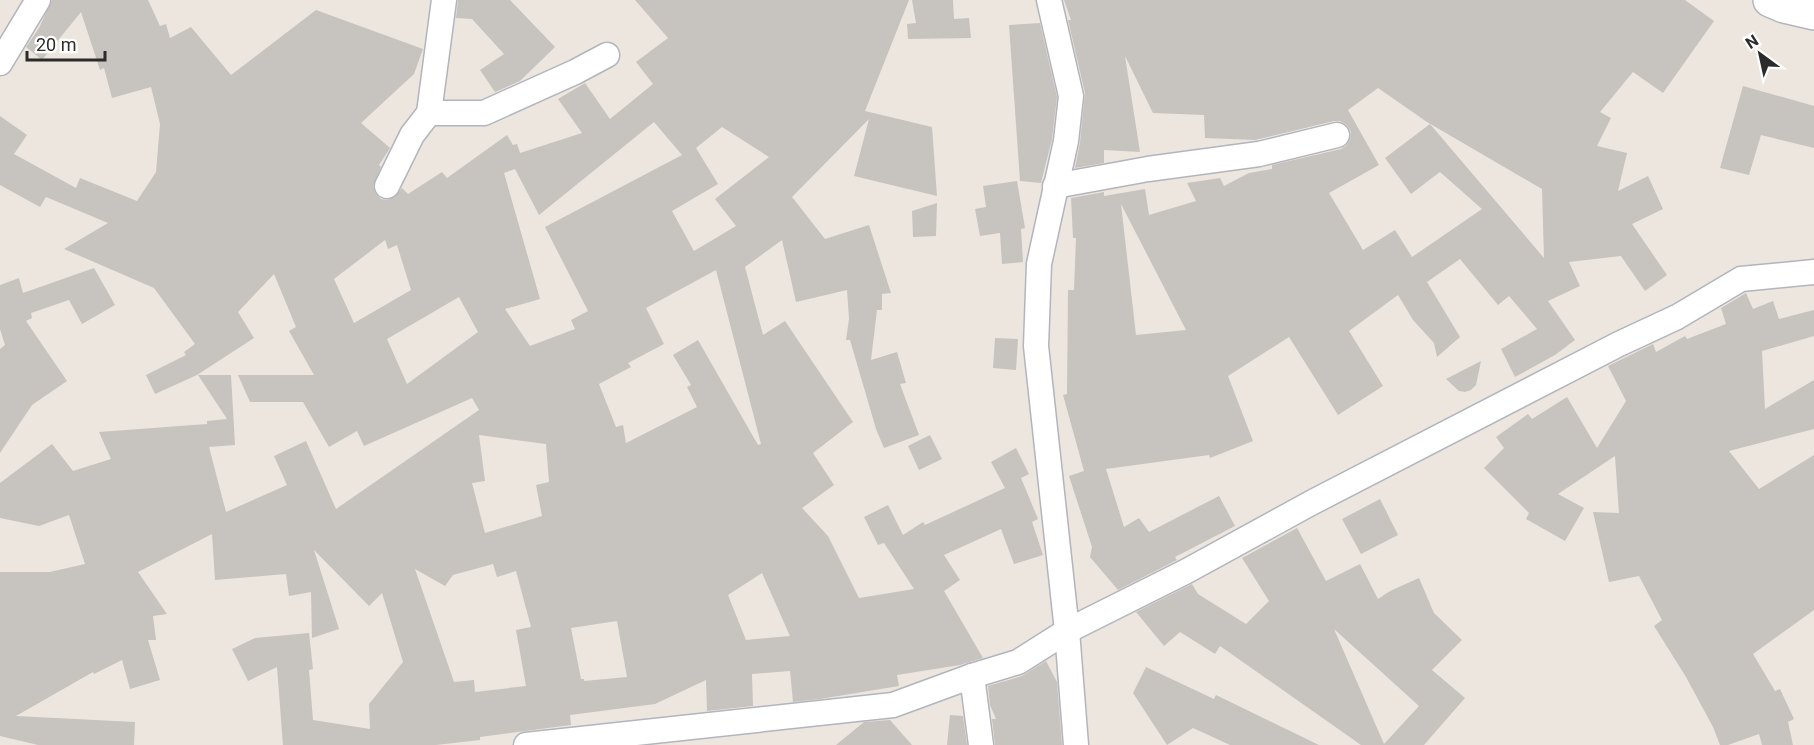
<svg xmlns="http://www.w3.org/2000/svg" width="1814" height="745" viewBox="0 0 1814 745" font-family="Roboto,sans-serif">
	<rect width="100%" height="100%" fill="#ece6df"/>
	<g fill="#c7c3be" fill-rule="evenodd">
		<path d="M52,0h96l12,26 6,-2 4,14 21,-11 40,48 85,-65 107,39 -9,25 -53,49 29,25 -11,17 2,2 -8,19 3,8 5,5 6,1 8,-3 7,-9 6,6 34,-22 5,6 60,-43 6,10 4,-1 3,9 62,-20 -24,-34 27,-16 25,36 43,-35 -17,-22 32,-24 -33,-38h274l-44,111 67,16 5,69 -83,-20 15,-57 -77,78 33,42 44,-14 22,68 -9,1v16h-5l-6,50 26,-8 9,31 -6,1 19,51 -35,13 -8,-19 -26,-89h-4l3,-21 -2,-29 -51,12 -14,-62 -37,27 18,68 22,-14 68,101 -40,31 21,32 -32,23 26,28 31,62 55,-9 -30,-46 -6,2 -14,-28 24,-12 15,30 20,-13 2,3 80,-37 -14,-26 25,-14 13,26 -8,4 17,41 -6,3 11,33 -29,9 -13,-35 -57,26 16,25 -16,11 39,67 -23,7 -63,10 2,11 -79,13 -27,3 -3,-31 -38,3 1,32 -46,5 -1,-31 -51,24 -85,11 1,10 -91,12v3l-44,5h-153l-6,-78 -29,14 -16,-32 23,-11 54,-5 4,36 -4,1 4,50 57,9 -1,-25 34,-42 -21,-69 -13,13 -55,-56 25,79 -27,9 -1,-46 -22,4 -3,-22 -71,6 -3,-46 -74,38 29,42 -14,2 3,24h-8l12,40 -30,9 -8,-29 -28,14 -1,-2 -77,44 119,6 -1,23h-96l-38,-9v-164h50l35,-8 -16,-49 -30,11 -39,-8v-35l52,-39 21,27 38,-12 -12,-27 108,-8v-3l20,-2 -29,-44h33l4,70 -26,2 17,65 61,-27 -13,-29 32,-15 30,68 143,-99 -7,-12 -108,48 -7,-15 -28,16 -26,-45h-53l-12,-27h76l-25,-44 7,-4 -22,-53 -36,38 16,26 -57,37 -42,19 -9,-19 40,-20 -2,-3 11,-8 -41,-56 -90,-39 44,-26 -62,-26 -6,10 -40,-22v-69l27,19 -13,19 62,34 4,-10 57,23 19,-29 4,-48 -9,-37 -39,11 -8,-30 -4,2 -19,-58 -39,48 -16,-13 13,-19zM654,122l28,33 -137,72 43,84 -17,9 4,9 -45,17 -25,-37 35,-10 -36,-126 11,-4 24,46zM722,127l47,30 -54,42 21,27 -42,25 -22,-40 46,-27 -22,-36zM385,240l3,9 9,-4 14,45 -57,33 -20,-44zM716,270l45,174 -3,1 -60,-105 -25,15 18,30 -4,2 10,20 -71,36 -3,-18 -7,2 -17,-43 32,-17 -3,-4 36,-19 -18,-36zM459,297l19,35 -71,52 -20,-45zM479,435l67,9 3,38 -13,3 6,31 -57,17 -13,-50 13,-2zM493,564l4,13 19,-6 15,56 -15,3 10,56 -51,6 -1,-12 -20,2 -39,-113 30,17 8,-11zM762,573l28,63 -44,4 -18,-45zM617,621l10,56 -43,4v-2h-3l-10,-51z"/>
		<path d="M458,0h52l45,47 -35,34 -25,11 -15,-22 24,-16 -32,-35 -16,-1z"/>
		<path d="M912,0h41l1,19 15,-1 2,20 -63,1 -1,-15 9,-1z"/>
		<path d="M1064,0h621l29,21 -51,72 -30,-21 -33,40 11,6 -14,28 30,7 -9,38 30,-15 15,33 -31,15 35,51 -22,16 -24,-35 -52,6 11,24 -32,15 27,39 -20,15 -40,22 -14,-28 36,-20 -28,-33 -11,9 -38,-46 -33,23 33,55 -23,20 -3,-14 -21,-23 -15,-25 -49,36 34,55 -45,29 -49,-78 -61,39 25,65 -43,17 -1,-3 -103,14 18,58 15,-9 10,14 70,-36 16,30 -60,31 2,3 -59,30 -28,-33 2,-10 -23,-71 15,-5 -21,-76 4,-1 1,-104h6l2,-52h-3l-2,-40 33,-6v4l41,-7 4,26 47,-14 -9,-18 33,-5 4,8 25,-13 23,-4v-4l69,-16 5,-3 4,-6 1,-8 -4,-7 -7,-4h-6l-79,19 -50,-2 -1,-23 -51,-2 -28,-57 15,96 -36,-2v13l-29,5 5,-25 5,-50 -17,-73h3zM1378,88l49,34 115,67 2,69 -114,-134 -45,34 26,36 29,-22 42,37 -70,48 -17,-27 -32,20 -34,-57 50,-28 -31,-55zM1121,204l32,62 33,64 -50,5z"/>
		<path d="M1040,23l17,74 -5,42 -11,44 -21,-2 -11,-156z"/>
		<path d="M1743,86l71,20v42l-53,-13 -12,40 -29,-7z"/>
		<path d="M1017,181l8,47 -4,1 2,33 -21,2 -2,-31 -20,3 -5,-27 11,-2 -3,-21z"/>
		<path d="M937,203l-1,33 -23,1 -1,-26z"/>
		<path d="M94,268l21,37 -33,19 -13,-24 -38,13 1,5 -6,3 41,60 -35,24 -32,48v-104l5,-4 -5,-16v-44l19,-7 4,15z"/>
		<path d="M1746,293l7,16 20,-8 6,18 35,-9v26l-52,15 3,58 49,-29v49l-85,22 30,38 55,-34v155l-61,44 22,37 5,-2 14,30 -6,3 5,23h-31l-3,-11 -31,11h-8l-7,-18 -27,-50 -32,-51 8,-6 -23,-44 -30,6 -16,-70 26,1 -4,-57 -57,38 26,14 -19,33 -39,-22 3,-6 -45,-45 20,-20 -8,-11 32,-23 4,5 35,-22 30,51 29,-47 -18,-35 45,-22 3,8 29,-16 2,3 39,-15 -5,-16z"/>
		<path d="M995,338l23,1 -2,31 -23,-2z"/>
		<path d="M1481,361l-5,24 -5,5 -6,2 -6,-1 -13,-12z"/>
		<path d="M930,435l12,24 -23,11 -11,-24z"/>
		<path d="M1380,499l18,36 -37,19 -19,-35z"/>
		<path d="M1297,528l29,53 34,-17 18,35 12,-8 29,-13 15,35 28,27 -30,30 33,28 -41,47h-63l-141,-99 -5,8 -35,-22 -16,14 -28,-34 56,-28 6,10 48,30 23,-23 -27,-43zM1334,629l85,77 -35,38z"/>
		<path d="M1046,661l11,21 5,63h-67l-3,-26h4l-6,-14 -2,-19 34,-10z"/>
		<path d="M1146,667l68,32 2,-4 103,50h-89l-37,-17 -26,17 -34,-52z"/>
		<path d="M950,715l13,1 4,29h-20z"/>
		<path d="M890,720l22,25h-76l28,-23z"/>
	</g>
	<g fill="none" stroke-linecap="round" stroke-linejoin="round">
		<g stroke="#b2b5bd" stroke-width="27">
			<g id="street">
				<path d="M1049,0l22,96 -5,45 -27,123 -3,82 31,285 9,114"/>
				<path d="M0,63l38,-63"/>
				<path d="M429,113h55l91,-41 32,-17"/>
				<path d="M387,186l25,-51 17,-22 15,-113"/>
				<path d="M1055,186l93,-17 111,-15 78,-19"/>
				<path d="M972,676l9,69"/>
				<path d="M526,745l367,-40 79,-29 46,-14 49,-31 118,-59 126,-69 308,-159 58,-27 64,-38 73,-7"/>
			</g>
		</g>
		<g stroke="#b2b5bd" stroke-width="36">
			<path id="secondary" d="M1770,0l14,6 30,7"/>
		</g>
		<use href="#street" stroke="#fff" stroke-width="24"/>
		<use href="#secondary" stroke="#fff" stroke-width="33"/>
	</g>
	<g transform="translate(1760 54) rotate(327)" stroke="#ffffff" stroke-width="4.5" paint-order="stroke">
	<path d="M0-4.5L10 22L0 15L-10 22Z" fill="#2b2b2b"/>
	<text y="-9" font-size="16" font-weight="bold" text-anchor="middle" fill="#2b2b2b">N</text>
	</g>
	<path d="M27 51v9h78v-9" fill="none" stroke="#2b2b2b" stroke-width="3"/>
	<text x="36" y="51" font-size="18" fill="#2b2b2b" stroke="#ffffff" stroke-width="4.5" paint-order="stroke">20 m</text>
</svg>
